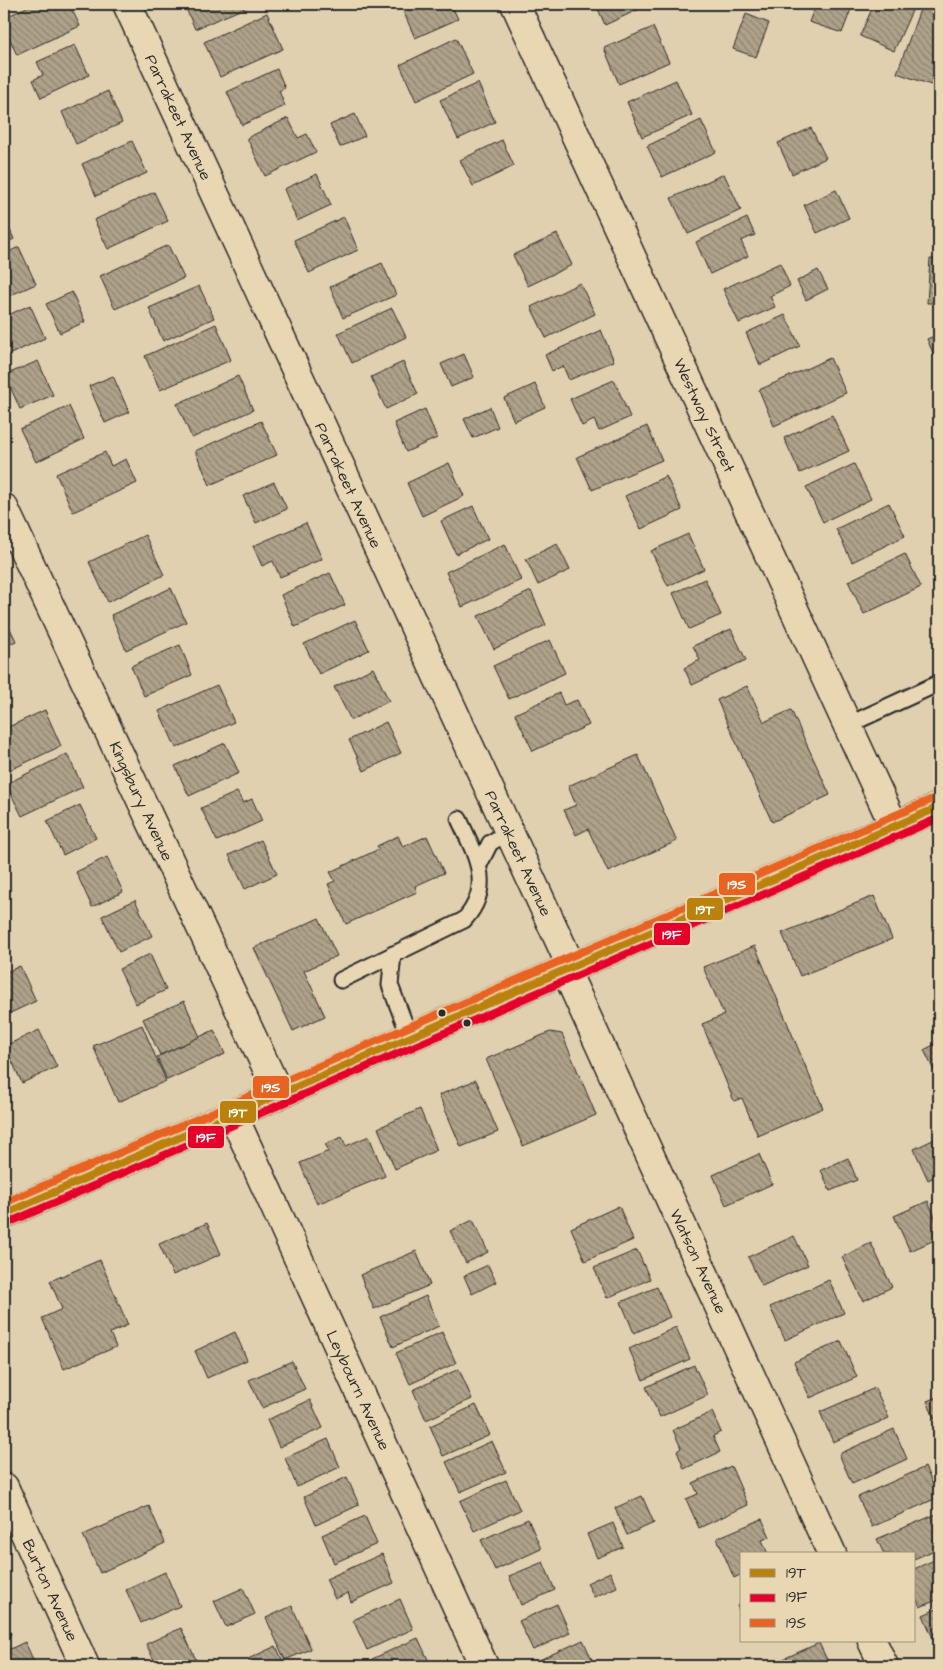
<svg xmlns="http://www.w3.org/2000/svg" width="943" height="1670" viewBox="0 0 943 1670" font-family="'Architects Daughter',sans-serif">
	<defs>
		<pattern id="building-back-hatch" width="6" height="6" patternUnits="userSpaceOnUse" patternTransform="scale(1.25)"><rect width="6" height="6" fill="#afa28a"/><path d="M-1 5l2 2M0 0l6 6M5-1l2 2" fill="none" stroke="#8f8471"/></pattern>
	</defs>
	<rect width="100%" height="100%" fill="#e1d0af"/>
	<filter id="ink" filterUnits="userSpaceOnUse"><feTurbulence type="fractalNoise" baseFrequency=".02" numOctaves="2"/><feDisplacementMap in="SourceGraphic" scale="10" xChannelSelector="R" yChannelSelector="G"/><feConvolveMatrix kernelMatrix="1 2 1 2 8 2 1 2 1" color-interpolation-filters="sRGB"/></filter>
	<g filter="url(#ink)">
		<g fill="url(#building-back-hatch)" stroke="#2b2b2b">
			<path d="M33,4h36l11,22 -63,29 -13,-28v-9z"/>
			<path d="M184,4h70l-59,25z"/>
			<path d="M400,4h51l7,15 -43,19z"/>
			<path d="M596,4h51l1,1 -43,20z"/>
			<path d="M816,4h37l-11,29 -33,-11z"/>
			<path d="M874,4h41l-21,47 -34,-15z"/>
			<path d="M922,4l17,2v67l-5,13 -37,-13z"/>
			<path d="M267,13l16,36 -63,28 -16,-35z"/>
			<path d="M746,14l23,9 -13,34 -23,-8z"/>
			<path d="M653,27l16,35 -50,22 -15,-36z"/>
			<path d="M456,38l17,36 -57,27 -16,-36z"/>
			<path d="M75,45l14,30 -48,23 -8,-18 10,-5 -6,-13z"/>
			<path d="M277,69l8,19 -6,3 6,15 -43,19 -15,-33z"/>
			<path d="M676,80l16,35 -50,22 -15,-35z"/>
			<path d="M478,83l17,39 -37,17 -18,-39z"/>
			<path d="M108,91l14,32 -46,21 -14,-32z"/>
			<path d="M355,114l10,22 -25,11 -10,-22z"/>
			<path d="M288,118l10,20 9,-4 9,18 -51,24 -18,-38z"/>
			<path d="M701,120l15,32 -54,25 -15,-31z"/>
			<path d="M811,128l15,30 -34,16 -14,-31z"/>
			<path d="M502,140l12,26 -41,20 -13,-26z"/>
			<path d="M132,141l15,32 -51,23 -14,-32z"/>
			<path d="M317,174l14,31 -34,16 -13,-32z"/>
			<path d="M724,174l17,36 -53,24 -17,-36z"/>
			<path d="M836,190l13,28 -32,15 -13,-28z"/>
			<path d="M154,192l14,29 -60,28 -14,-29z"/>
			<path d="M4,217l10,22 -10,5z"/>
			<path d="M344,217l14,33 -49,23 -15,-33z"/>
			<path d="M747,218l8,17 -14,6 7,15 -38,18 -14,-32z"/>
			<path d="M557,234l15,31 -44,21 -15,-31z"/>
			<path d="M168,245l16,33 -69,31 -15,-33z"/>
			<path d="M19,247l17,37 -32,14v-44z"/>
			<path d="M930,259h9v44h-12z"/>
			<path d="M382,263l14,32 -53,23 -13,-31z"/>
			<path d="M780,263l10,23 -20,10 5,11 -36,16 -16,-34z"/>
			<path d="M818,270l10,19 -22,11 -9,-19z"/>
			<path d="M580,283l15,31 -49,24 -15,-31z"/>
			<path d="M199,286l15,32 -51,23 -14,-33z"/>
			<path d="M72,292l13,30 -25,11 -14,-29z"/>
			<path d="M30,305l15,33 -41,19v-40z"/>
			<path d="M392,308l14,29 -54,26 -14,-30z"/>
			<path d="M785,315l15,31 -40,19 -14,-32z"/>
			<path d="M216,324l15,36 -71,30 -15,-34z"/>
			<path d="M601,330l13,31 -45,19 -6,-14 -11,5 -7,-16z"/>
			<path d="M939,334v33l-12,-28z"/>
			<path d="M464,354l10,23 -23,10 -10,-23z"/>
			<path d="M830,358l16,35 -72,33 -15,-36z"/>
			<path d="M38,361l15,34 -33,14 -15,-34z"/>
			<path d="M403,362l15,32 -32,15 -15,-32z"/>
			<path d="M113,376l16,36 -24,11 -16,-37z"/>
			<path d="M238,376l15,34 -61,28 -15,-34z"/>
			<path d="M614,380l16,37 -31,14 -5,-11 -12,6 -12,-27z"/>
			<path d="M535,384l10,23 -31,14 -10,-23z"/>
			<path d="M69,406l15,33 -48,23 -16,-33z"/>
			<path d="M490,407l8,20 -25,11 -9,-19z"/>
			<path d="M425,409l12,29 -31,14 -12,-29z"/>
			<path d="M832,415l17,36 -49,22 -16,-35z"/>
			<path d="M261,421l16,34 -67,30 -15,-34z"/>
			<path d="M647,426l15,34 -70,30 -15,-33z"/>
			<path d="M105,452l6,14 15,-7 11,24 -64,29 -17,-38z"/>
			<path d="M449,463l15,33 -42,20 -15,-33z"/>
			<path d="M854,464l17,35 -48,23 -17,-35z"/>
			<path d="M666,476l16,34 -41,19 -16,-33z"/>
			<path d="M274,482l13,27 -31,14 -13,-27z"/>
			<path d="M889,503l16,33 -53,26 -16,-33z"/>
			<path d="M473,506l15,33 -32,15 -15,-33z"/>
			<path d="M306,523l16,36 -42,18 -7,-16 -11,5 -9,-20z"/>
			<path d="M688,534l16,35 -36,17 -17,-35z"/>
			<path d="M145,535l19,40 -56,27 -19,-40z"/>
			<path d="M505,544l16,36 -59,27 -16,-35z"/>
			<path d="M557,544l13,26 -32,15 -12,-26z"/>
			<path d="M905,554l16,33 -57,27 -16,-33z"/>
			<path d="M330,573l15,32 -50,22 -14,-32z"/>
			<path d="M705,579l16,36 -32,14 -16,-36z"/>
			<path d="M171,588l15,34 -60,28 -15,-35z"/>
			<path d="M531,591l15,34 -52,24 -16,-33z"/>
			<path d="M4,616l12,25 -12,6z"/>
			<path d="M355,620l14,30 -50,24 -15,-30z"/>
			<path d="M731,629l15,31 -54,25 -8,-17 16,-8 -7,-14z"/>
			<path d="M550,640l15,33 -56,26 -16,-33z"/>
			<path d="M180,645l12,30 -48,21 -13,-30z"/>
			<path d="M373,668l16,33 -38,19 -17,-33z"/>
			<path d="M217,685l17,37 -58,26 -17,-37z"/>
			<path d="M747,686l17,36 27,-12 39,85 -58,27 -55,-122z"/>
			<path d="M559,693l5,12 13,-5 12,25 -56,26 -18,-37z"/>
			<path d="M45,710l16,36 -51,24 -6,-14v-27z"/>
			<path d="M386,722l15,31 -37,18 -15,-31z"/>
			<path d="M225,743l14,30 -50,23 -14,-30z"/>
			<path d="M67,754l16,33 -61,29 -16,-32z"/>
			<path d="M638,755l39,86 -69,31 -20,-43 -12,6 -12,-25 12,-5 -8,-19z"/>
			<path d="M237,792l6,11 9,-4 10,22 -45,20 -16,-33z"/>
			<path d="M80,805l16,33 -33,17 -16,-34z"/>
			<path d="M398,836l5,11 24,-11 17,37 -29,13 2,6 -71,32 -18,-40 7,-3 -5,-9 49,-23 -2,-3z"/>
			<path d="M261,840l16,34 -32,15 -16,-34z"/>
			<path d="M107,857l16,35 -31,15 -16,-35z"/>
			<path d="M874,896l18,43 -92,37 -18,-43z"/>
			<path d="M135,900l17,36 -33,16 -17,-36z"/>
			<path d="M319,918l18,38 -33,15 21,45 -32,15 -39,-83z"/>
			<path d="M755,946l68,162 -65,28 -16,-38 -8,3 -32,-77 22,-9 -21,-48z"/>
			<path d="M150,954l16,36 -30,14 -17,-35z"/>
			<path d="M20,966l16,35 -32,15v-43z"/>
			<path d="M184,1001l16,36 -40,18 -17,-36z"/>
			<path d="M142,1025l24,56 -48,21 -25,-56z"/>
			<path d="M39,1030l18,37 -35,16 -17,-37z"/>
			<path d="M214,1030l11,24 -58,26 -10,-23z"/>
			<path d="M550,1032l12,2 34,81 -73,31 -37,-87z"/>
			<path d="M939,1042v37h-1l-14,-29z"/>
			<path d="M476,1080l22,52 -37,15 -22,-52z"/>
			<path d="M420,1109l17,41 -42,19 -17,-41z"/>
			<path d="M369,1136l16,40 -68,28 -17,-41 29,-12 -4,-7 17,-7 4,9z"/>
			<path d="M939,1137v38l-11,5 -14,-31z"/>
			<path d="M759,1154l13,30 -46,21 -13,-30z"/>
			<path d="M848,1158l9,22 -27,11 -9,-21z"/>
			<path d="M928,1201l11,25v12l-29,13 -16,-35z"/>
			<path d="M619,1206l14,34 -48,21 -14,-33z"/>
			<path d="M473,1220l15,32 -22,11 -16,-32z"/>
			<path d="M207,1223l14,31 -48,21 -14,-31z"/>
			<path d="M794,1236l14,29 -46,21 -14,-29z"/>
			<path d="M871,1243l21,44 -29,14 -21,-44z"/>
			<path d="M637,1250l13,29 -43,19 -13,-30z"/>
			<path d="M416,1251l14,34 -56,24 -14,-34z"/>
			<path d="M100,1260l28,65 -18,8 6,14 -52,22 -22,-51 20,-9 -12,-28z"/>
			<path d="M488,1265l8,17 -24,12 -8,-18z"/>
			<path d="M829,1280l15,33 -59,27 -15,-33z"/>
			<path d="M657,1287l13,30 -36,16 -13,-31z"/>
			<path d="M426,1296l13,30 -46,21 -13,-30z"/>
			<path d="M676,1327l14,32 -47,21 -14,-31z"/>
			<path d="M235,1332l12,28 -40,18 -12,-27z"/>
			<path d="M442,1332l14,31 -46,21 -14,-31z"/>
			<path d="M841,1341l16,36 -47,21 -16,-36z"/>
			<path d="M292,1361l13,28 -43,19 -13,-28z"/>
			<path d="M694,1365l14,30 -48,22 -14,-30z"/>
			<path d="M459,1369l13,30 -46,21 -13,-30z"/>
			<path d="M875,1388l14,30 -56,24 -13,-30z"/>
			<path d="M939,1396v33l-12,-28z"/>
			<path d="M310,1400l13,28 -44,19 -12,-27z"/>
			<path d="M476,1405l14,30 -47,21 -13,-30z"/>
			<path d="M712,1412l9,20 -8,4 7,16 -36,17 -7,-18 4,-3 -8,-18z"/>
			<path d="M894,1429l13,30 -55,25 -13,-30z"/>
			<path d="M328,1439l12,28 -43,20 -12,-29z"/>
			<path d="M492,1441l14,31 -46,20 -14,-30z"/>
			<path d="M731,1466l17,39 -49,23 -13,-29 12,-5 -5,-11z"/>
			<path d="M925,1467l14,30 -67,30 -14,-30z"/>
			<path d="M347,1477l12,28 -43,20 -12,-28z"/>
			<path d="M506,1480l14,30 -46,21 -14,-30z"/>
			<path d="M642,1496l12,27 -27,12 -12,-27z"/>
			<path d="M149,1506l16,37 -65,30 -17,-38z"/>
			<path d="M939,1513v35l-25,11v-5h-30l-7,-15z"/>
			<path d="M365,1516l12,28 -43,19 -12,-28z"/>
			<path d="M528,1519l13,30 -46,21 -14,-30z"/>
			<path d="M762,1519l8,18 -8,3 6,14h-26v20l-8,4 -17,-40z"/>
			<path d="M613,1523l10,24 -26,11 -10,-24z"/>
			<path d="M382,1554l12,29 -43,19 -3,-9 -13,6 -9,-20z"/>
			<path d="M939,1558v41l-19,8 -6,-13v-25z"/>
			<path d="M543,1562l12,28 -34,15 -12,-29z"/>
			<path d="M165,1572l15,34 -39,17 -15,-33z"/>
			<path d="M610,1572l7,15 -23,10 -7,-14z"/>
			<path d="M243,1588l12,26 -29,13 -12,-26z"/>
			<path d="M400,1599l13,30 -46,21 -14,-30z"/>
			<path d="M557,1604l13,29 -37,17 -14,-29z"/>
			<path d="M742,1604v12l-5,-10z"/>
			<path d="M292,1606l19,43 -26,11 -19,-42z"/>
			<path d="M939,1608v41l-1,1 -15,-35z"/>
			<path d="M4,1618l7,16 -7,3z"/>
			<path d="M181,1628l17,36 -41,2 -11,-22z"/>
			<path d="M418,1638l13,28h-56l-3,-7z"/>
			<path d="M583,1640l12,26h-56l-2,-5z"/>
			<path d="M25,1642l11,24h-32v-14z"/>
			<path d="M819,1643l11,23h-57l-1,-2z"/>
			<path d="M276,1646l9,20h-34l-3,-7z"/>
		</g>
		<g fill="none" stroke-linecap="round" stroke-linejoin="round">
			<g stroke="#2b2b2b" stroke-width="19">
				<g id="lane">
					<path d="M848,725l91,-42"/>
					<path d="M480,863l10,-20 19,-11"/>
					<path d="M393,954l-3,31 20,53"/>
					<path d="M341,980l123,-60c31,-34 11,-66 -5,-101"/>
				</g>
			</g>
			<g stroke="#2b2b2b" stroke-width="31">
				<g id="street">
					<path d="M127,4l444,962"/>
					<path d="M515,4l379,822"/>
					<path d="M4,508l275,586"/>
					<path d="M565,969l267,585"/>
					<path d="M233,1115l251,551"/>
					<path d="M4,1487l81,179"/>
					<path d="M872,1641l12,25"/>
				</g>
			</g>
			<g stroke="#2b2b2b" stroke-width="31">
				<path id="secondary" d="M4,1214l935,-407"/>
			</g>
			<use href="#lane" stroke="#e9d7b4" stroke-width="15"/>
			<use href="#street" stroke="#e9d7b4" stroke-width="28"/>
			<use href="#secondary" stroke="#e9d7b4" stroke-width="28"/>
			<g stroke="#e9d7b4" stroke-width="11">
				<path id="bus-1" d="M4,1214l935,-407"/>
			</g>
			<g stroke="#e9d7b4" stroke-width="11">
				<path id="bus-2" d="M8,1223l931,-405"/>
			</g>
			<g stroke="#e9d7b4" stroke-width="11">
				<path id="bus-3" d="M4,1203l931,-405"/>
			</g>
			<use href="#bus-1" stroke="#ba810d" stroke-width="8"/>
			<use href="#bus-2" stroke="#e4002b" stroke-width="8"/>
			<use href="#bus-3" stroke="#e86222" stroke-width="8"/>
		</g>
	</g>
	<g fill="#2b2b2b" stroke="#e9d7b4" stroke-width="2">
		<circle cx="442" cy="1013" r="4.5"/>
		<circle cx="467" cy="1023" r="4.5"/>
	</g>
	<g text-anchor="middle" stroke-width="4.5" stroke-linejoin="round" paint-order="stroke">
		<g font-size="16" fill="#2b2b2b" stroke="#e9d7b4">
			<text transform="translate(179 117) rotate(65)" y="6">Parrakeet Avenue</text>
			<text transform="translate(705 415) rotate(65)" y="6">Westway Street</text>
			<text transform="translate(349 485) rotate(65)" y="6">Parrakeet Avenue</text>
			<text transform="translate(142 801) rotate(65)" y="6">Kingsbury Avenue</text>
			<text transform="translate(519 853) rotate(65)" y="6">Parrakeet Avenue</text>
			<text transform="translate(699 1261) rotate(65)" y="6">Watson Avenue</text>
			<text transform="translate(359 1390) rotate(65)" y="6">Leybourn Avenue</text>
			<text transform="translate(51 1590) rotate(65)" y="6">Burton Avenue</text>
		</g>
	</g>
	<g stroke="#e9d7b4" stroke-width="2">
		<rect x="718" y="872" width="38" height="24" rx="5" fill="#e86222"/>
		<rect x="686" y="897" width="38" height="24" rx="5" fill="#ba810d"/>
		<rect x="653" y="922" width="38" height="24" rx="5" fill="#e4002b"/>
		<rect x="252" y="1075" width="38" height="24" rx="5" fill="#e86222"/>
		<rect x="219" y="1100" width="38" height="24" rx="5" fill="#ba810d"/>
		<rect x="187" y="1125" width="38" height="24" rx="5" fill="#e4002b"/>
	</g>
	<g font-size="14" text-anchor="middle" font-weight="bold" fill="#fff">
		<text x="737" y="889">19S</text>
		<text x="705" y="914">19T</text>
		<text x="672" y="939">19F</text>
		<text x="271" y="1092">19S</text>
		<text x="238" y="1117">19T</text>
		<text x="206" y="1142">19F</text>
	</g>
	<rect width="943" height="1670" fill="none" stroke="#e9d7b4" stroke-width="20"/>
	<rect x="10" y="10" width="923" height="1650" fill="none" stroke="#2b2b2b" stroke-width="2" filter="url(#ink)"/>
	<rect x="740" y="1552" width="175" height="90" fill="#e9d7b4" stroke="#9d927d"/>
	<rect x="750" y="1569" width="25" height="8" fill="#ba810d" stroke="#9d927d"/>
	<text x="786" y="1578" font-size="15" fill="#2b2b2b">19T</text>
	<rect x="750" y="1594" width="25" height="8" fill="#e4002b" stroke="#9d927d"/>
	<text x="786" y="1602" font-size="15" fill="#2b2b2b">19F</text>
	<rect x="750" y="1619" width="25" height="8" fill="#e86222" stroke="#9d927d"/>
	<text x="786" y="1628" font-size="15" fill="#2b2b2b">19S</text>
</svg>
